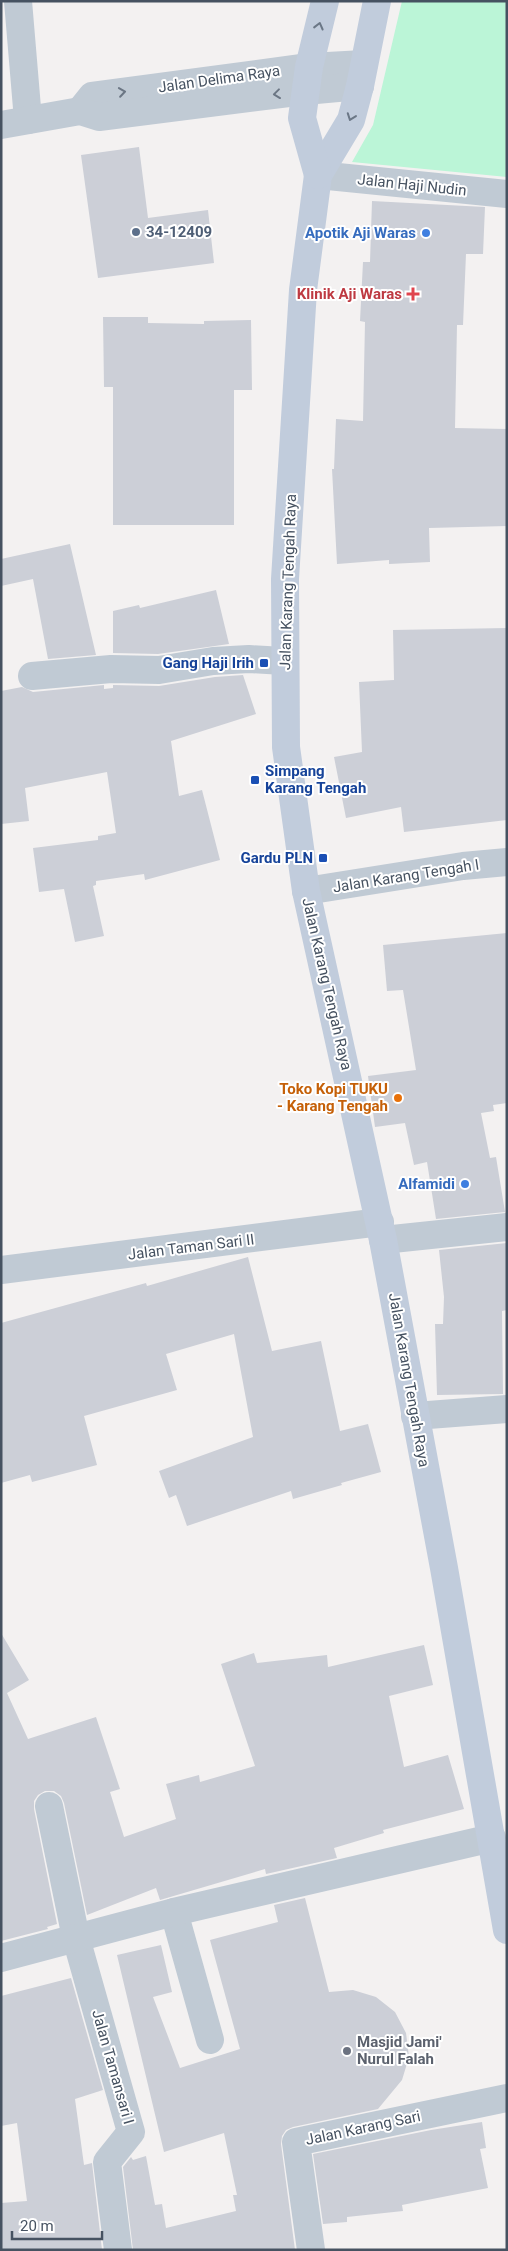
<svg xmlns="http://www.w3.org/2000/svg" width="508" height="2251" viewBox="0 0 508 2251" font-family="Roboto,sans-serif">
	<rect width="100%" height="100%" fill="#f3f1f1"/>
	<path fill="#bbf5d7" d="M402,1h105v176l-155,-15 21,-37z"/>
	<g fill="#cccfd7">
		<path d="M139,147l9,71 60,-8 6,53 -116,15 -17,-123z"/>
		<path d="M372,201l113,6 -2,47h-17l-3,71h-6l-2,103 52,1v97l-78,2 1,34 -41,2v-4l-52,4 -5,-95h2l2,-50 27,2 2,-99 -5,-1 3,-59h7z"/>
		<path d="M103,317h45v6l56,1v-3l47,-1 1,70h-18v135h-121v-138h-9z"/>
		<path d="M70,544l26,111 -48,4 -15,-80 -32,7v-27z"/>
		<path d="M216,590l13,54 -71,10 -45,-1v-42l26,-6 1,3z"/>
		<path d="M507,628v192l-103,12 -3,-25 -55,11 -12,-61 28,-5 -3,-70 35,-2 -1,-50z"/>
		<path d="M243,675l13,39 -85,27 8,55 23,-6 18,70 -75,20 -1,-6 -48,7v4l-3,1 11,50 -29,6 -11,-53 -25,3 -6,-44 65,-8v-4l18,-3 -9,-61 -82,16 4,33 -28,3v-133l21,-4 11,5 71,-7v4l9,-1v-3l46,1 56,-9z"/>
		<path d="M507,933v170l-14,2 1,6 -13,2 9,45 6,-1 9,55 -69,7 -9,-57 -13,3 -9,-42 -30,4 -7,-51 48,-6 -13,-80 -16,1 -4,-46z"/>
		<path d="M507,1243v67l-5,1 1,83 -66,1 -2,-71h8l1,-27 -5,-47z"/>
		<path d="M248,1257l24,94 49,-10 19,90 28,-7 13,48 -40,11 1,2 -49,14 -2,-8 -104,35 -11,-31 -7,3 -10,-27 94,-34 -19,-103 -68,20 11,36 -93,26 13,49 -65,17 -2,-7 -29,8v-160l145,-40 1,3z"/>
		<path d="M1,1633l28,47 -22,13 21,46 68,-22 24,72 -10,3 14,45 52,-18 -10,-35 33,-9 1,7 55,-16 -34,-102 33,-11 3,10 70,-8 1,12 96,-22 9,40 -44,11 15,71 44,-12 16,54 -81,21 1,3 -50,15 3,10 -71,16 -1,-5 -105,31 -4,-12 -69,27 -23,-112 -3,-7 -7,-5h-9l-7,4 -4,6v8l23,115 -10,3 1,2 -47,12z"/>
		<path d="M305,1898l24,94 24,-2 23,7 19,15 11,21 3,24 -7,23 -24,29 -85,18 -7,3 -4,6 -1,8 14,106h-162l-10,-83 8,-10 2,3 13,-4 9,49 7,-1 4,24 70,-17 -3,-16h4l-13,-62 -60,19 -47,-197 44,-10 11,47 -19,5 27,71 60,-19 -30,-109 68,-18 -4,-17z"/>
		<path d="M71,1978l32,112 -28,9 9,66 8,-2 10,87h-101v-47l26,-2 -10,-78 -16,3v-130z"/>
		<path d="M482,2122l4,26 -6,1 8,39 -86,17 1,6 -56,6v5l-24,2 -10,-70 118,-24z"/>
	</g>
	<g fill="none" stroke-linecap="round" stroke-linejoin="round">
		<g stroke="#c0cad4" stroke-width="28">
			<path d="M18,1l10,119"/>
			<path d="M80,111l12,-15 217,-29 55,-3"/>
			<path d="M1,125l79,-14 19,6 206,-26 55,-5"/>
			<path d="M318,175l189,19"/>
			<path d="M32,676l79,-7 48,1 54,-9 36,-2 35,2"/>
			<path d="M383,1240l124,-13"/>
			<path d="M1,1270l379,-48"/>
			<path d="M415,1416l92,-7"/>
			<path d="M49,1806l27,132 55,194 -24,30 11,88"/>
			<path d="M174,1912l36,128"/>
			<path d="M1,1958l173,-46 318,-74"/>
			<path d="M311,2250l-15,-108 211,-44"/>
		</g>
		<path stroke="#c0cad4" stroke-width="28" d="M306,891l157,-25 44,-4"/>
		<g stroke="#c1ccdc" stroke-width="28">
			<path d="M377,1l-17,85 -9,34 -33,55 -15,115 -18,289 1,168 20,144 77,349 61,328 63,362"/>
			<path d="M318,175l-16,-57 7,-51 16,-66"/>
		</g>
	</g>
	<defs><path id="oneway-chevron" d="M-2-3.5L2.5 0L-2 3.5" fill="none" stroke-width="1.6" stroke-linecap="round" stroke-linejoin="round" transform="scale(1.25)"/></defs>
	<g stroke="#6b7786">
		<use href="#oneway-chevron" transform="translate(319 26) rotate(-76)"/>
		<use href="#oneway-chevron" transform="translate(351 117) rotate(110)"/>
	</g>
	<g stroke="#6b7684">
		<use href="#oneway-chevron" transform="translate(122 92) rotate(-8)"/>
		<use href="#oneway-chevron" transform="translate(277 94) rotate(173)"/>
	</g>
	<circle fill="#5c6f8a" stroke="#fff" stroke-width="2" cx="136" cy="232" r="5"/>
	<g fill="#3f7fe0" stroke="#fff" stroke-width="2">
		<circle cx="426" cy="233" r="5"/>
		<circle cx="465" cy="1184" r="5"/>
	</g>
	<path fill="#e0444e" stroke="#fff" stroke-width="2" d="M410.5 286.5h5v5h5v5h-5v5h-5v-5h-5v-5h5z"/>
	<g fill="#1a4fb4" stroke="#fff" stroke-width="2">
		<rect x="259" y="658" width="10" height="10" rx="2.5"/>
		<rect x="250" y="775" width="10" height="10" rx="2.5"/>
		<rect x="318" y="853" width="10" height="10" rx="2.5"/>
	</g>
	<circle fill="#e8710a" stroke="#fff" stroke-width="2" cx="398" cy="1098" r="5"/>
	<circle fill="#6b7280" stroke="#fff" stroke-width="2" cx="347" cy="2051" r="5"/>
	<g text-anchor="middle" stroke-width="4" stroke-linejoin="round" paint-order="stroke">
		<g font-size="15" fill="#465261" stroke="#fff">
			<text transform="translate(219 79) rotate(-8)" y="5">Jalan Delima Raya</text>
			<text transform="translate(412 185) rotate(6)" y="5">Jalan Haji Nudin</text>
			<text transform="translate(288 582) rotate(-88)" y="5">Jalan Karang Tengah Raya</text>
			<text transform="translate(406 876) rotate(-9)" y="5">Jalan Karang Tengah I</text>
			<text transform="translate(327 984) rotate(77)" y="5">Jalan Karang Tengah Raya</text>
			<text transform="translate(191 1247) rotate(-7)" y="5">Jalan Taman Sari II</text>
			<text transform="translate(409 1380) rotate(80)" y="5">Jalan Karang Tengah Raya</text>
			<text transform="translate(113 2067) rotate(74)" y="5">Jalan Tamansari I</text>
			<text transform="translate(363 2128) rotate(-12)" y="5">Jalan Karang Sari</text>
		</g>
		<g font-size="15" font-weight="bold" fill="#4e5e75" stroke="#fff" text-anchor="start">
			<text x="146" y="237">34-12409</text>
		</g>
		<g font-size="15" font-weight="bold" fill="#366cbe" stroke="#fff" text-anchor="end">
			<text x="416" y="238">Apotik Aji Waras</text>
			<text x="455" y="1189">Alfamidi</text>
		</g>
		<g font-size="15" font-weight="bold" fill="#be3a42" stroke="#fff" text-anchor="end">
			<text x="402" y="299">Klinik Aji Waras</text>
		</g>
		<g font-size="15" font-weight="bold" fill="#164399" stroke="#fff" text-anchor="end">
			<text x="254" y="668">Gang Haji Irih</text>
			<text x="265" y="776" text-anchor="start">Simpang<tspan x="265" dy="17">Karang Tengah</tspan></text>
			<text x="313" y="863">Gardu PLN</text>
		</g>
		<g font-size="15" font-weight="bold" fill="#c56008" stroke="#fff" text-anchor="end">
			<text x="388" y="1094">Toko Kopi TUKU<tspan x="388" dy="17">- Karang Tengah</tspan></text>
		</g>
		<g font-size="15" font-weight="bold" fill="#5b616d" stroke="#fff" text-anchor="start">
			<text x="357" y="2047">Masjid Jami'<tspan x="357" dy="17">Nurul Falah</tspan></text>
		</g>
	</g>
	<rect width="508" height="2251" fill="none" stroke="#465261" stroke-width="5"/>
	<path d="M12 2231v8h90v-8" fill="none" stroke="#465261" stroke-width="2.5"/>
	<text x="20" y="2231" font-size="15" fill="#465261" stroke="#ffffff" stroke-width="4" paint-order="stroke">20 m</text>
</svg>
